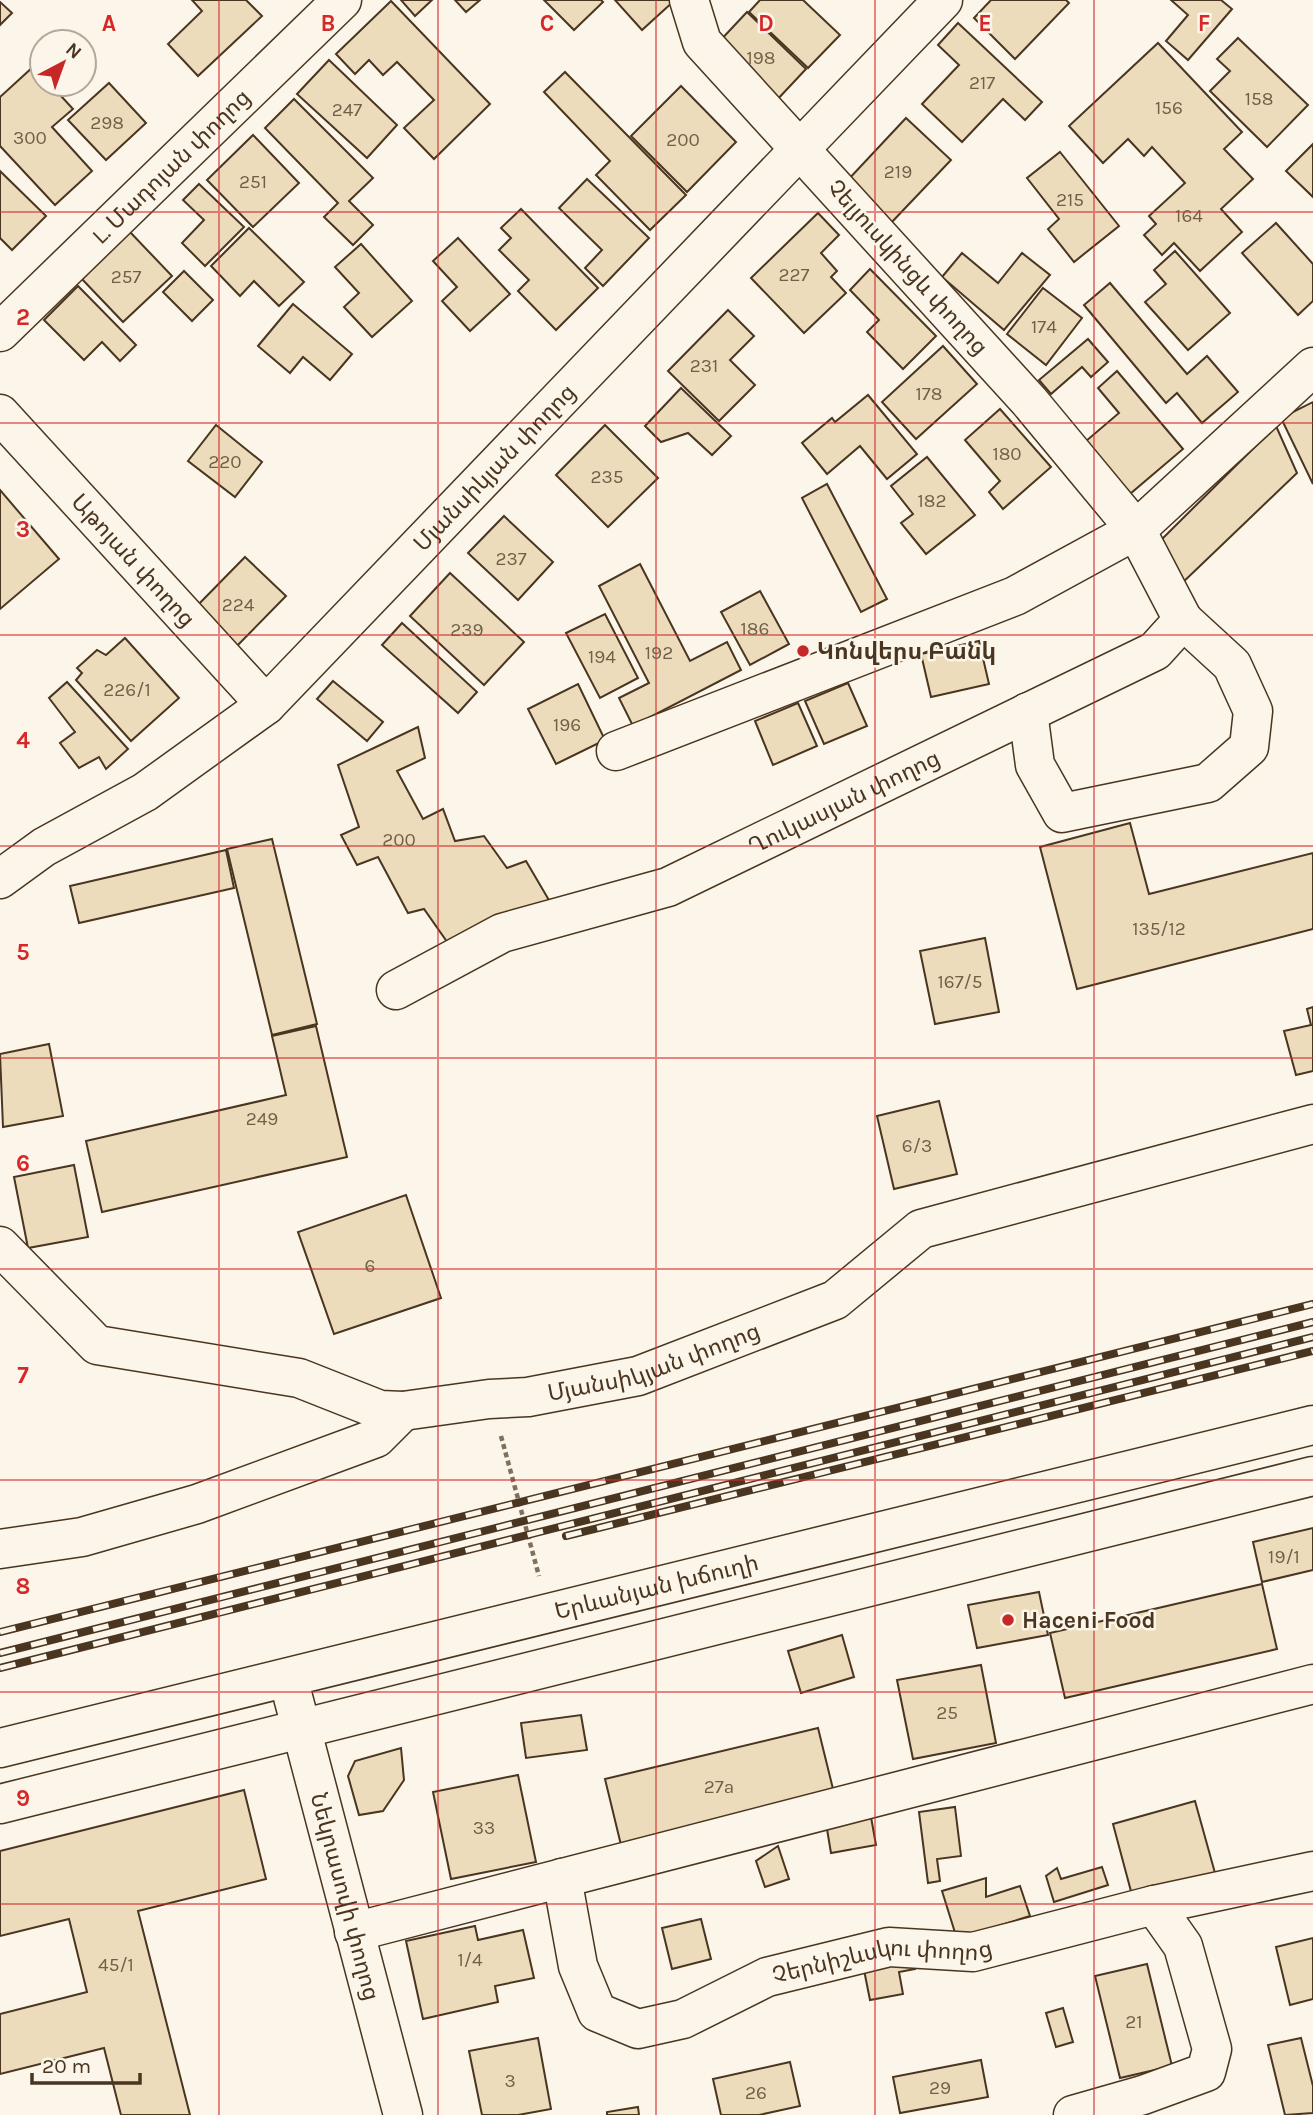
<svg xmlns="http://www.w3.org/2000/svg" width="1313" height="2115" viewBox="0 0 1313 2115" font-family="Karla,'Noto Sans Armenian',sans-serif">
	<rect width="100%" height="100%" fill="#fbf6e9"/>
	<g fill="#ecdcbc" stroke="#4a3520" stroke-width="2">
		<path d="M192,0h54l16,16 -64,60 -30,-32 34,-33z"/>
		<path d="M401,0h31l-17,16z"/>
		<path d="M455,0h25l-14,12z"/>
		<path d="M544,0h57l2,2 -29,28z"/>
		<path d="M615,0h60l-33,30z"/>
		<path d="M760,0h43l37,35 -32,33 -59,-56z"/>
		<path d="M991,0h75l3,3 -54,56 -41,-41z"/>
		<path d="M1171,0h50l11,9 -44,51 -22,-19 22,-26z"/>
		<path d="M391,1l99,103 -56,55 -30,-31 30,-28 -37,-38 -14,13 -14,-15 -14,14 -19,-20z"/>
		<path d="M0,2l12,11 -12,12z"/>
		<path d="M747,12l59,57 -31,33 -59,-57z"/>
		<path d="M958,23l84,79 -17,18 -22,-21 -41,43 -40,-38 37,-39 -21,-20z"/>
		<path d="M1238,38l70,67 -41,42 -57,-56 20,-20 -13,-12z"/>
		<path d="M1158,43l84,89 -18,17 29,30 -32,30 21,23 -42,39 -26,-28 -12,12 -18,-20 12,-11 -7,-8 36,-33 -33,-36 -8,9 -16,-17 -25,24 -34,-37z"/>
		<path d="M329,60l68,65 -30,33 -70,-64z"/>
		<path d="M34,66l8,9v9h8l23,25 -21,18 40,44 -37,34 -55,-59v-49z"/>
		<path d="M565,72l121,123 -36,35 -54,-55 14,-14 -66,-69z"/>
		<path d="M109,83l37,40 -40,37 -38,-40z"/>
		<path d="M681,86l55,56 -49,50 -56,-56z"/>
		<path d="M294,99l79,79 -24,23 24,24 -20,20 -29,-28 14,-14 -73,-75z"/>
		<path d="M906,118l45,42 -61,64 -44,-42z"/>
		<path d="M253,135l46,48 -46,44 -46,-47z"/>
		<path d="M1313,144v53l-27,-26z"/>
		<path d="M1060,152l59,74 -45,36 -26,-33 11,-10 -32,-41z"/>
		<path d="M0,171l46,45 -34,34 -12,-12z"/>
		<path d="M587,179l62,59 -46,48 -18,-18 17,-18 -43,-42z"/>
		<path d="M199,184l45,43 -39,39 -23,-23 22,-23 -21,-20z"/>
		<path d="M521,209l77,79 -42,42 -38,-39 11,-11 -30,-30 12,-12 -10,-10z"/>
		<path d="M818,213l21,22 -18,18 16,18 -6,6 15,16 -42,40 -53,-55z"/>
		<path d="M1276,223l37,41v37l-15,14 -56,-62z"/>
		<path d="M249,228l55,54 -25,24 -25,-25 -14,15 -29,-30z"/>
		<path d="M129,231l43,45 -49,46 -43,-45z"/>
		<path d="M458,238l52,56 -40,37 -28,-30 15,-14 -24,-26z"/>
		<path d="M361,244l51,57 -40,36 -28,-30 15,-14 -24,-26z"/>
		<path d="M1175,251l55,62 -42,37 -43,-48 21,-18 -12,-14z"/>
		<path d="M962,253l36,30 24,-30 28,22 -46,55 -62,-53z"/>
		<path d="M870,269l66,67 -33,33 -36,-37 12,-12 -29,-30z"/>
		<path d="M184,271l29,29 -21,21 -29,-29z"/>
		<path d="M1110,283l77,91 20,-18 31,36 -36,31 -25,-30 -11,10 -82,-98z"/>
		<path d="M78,286l58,59 -16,16 -18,-19 -18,18 -40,-40z"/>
		<path d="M1043,288l39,30 -36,47 -39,-31z"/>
		<path d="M293,304l59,50 -22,26 -27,-23 -13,16 -32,-27z"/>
		<path d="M728,310l26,26 -24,24 25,25 -36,36 -51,-50z"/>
		<path d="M1088,339l20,23 -17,15 -9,-10 -31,27 -12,-14z"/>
		<path d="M943,346l34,38 -61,55 -34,-37z"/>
		<path d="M1117,371l66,78 -59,50 -45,-52 40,-34 -21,-25z"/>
		<path d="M681,388l50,48 -19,19 -24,-22 -27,9 -16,-16z"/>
		<path d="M868,395l49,59 -30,25 -27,-33 -33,28 -25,-31 30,-25 3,4z"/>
		<path d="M1313,402v82l-32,-66z"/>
		<path d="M1000,409l51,58 -48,42 -14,-17 11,-11 -35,-41z"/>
		<path d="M216,425l46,37 -27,35 -47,-36z"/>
		<path d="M605,425l53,53 -50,49 -52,-52z"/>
		<path d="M1276,426l21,47 -119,114 -18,-46z"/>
		<path d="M927,457l48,58 -49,39 -25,-31 12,-9 -22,-28z"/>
		<path d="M827,484l60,115 -26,13 -59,-114z"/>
		<path d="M0,490l59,69 -59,50z"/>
		<path d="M504,516l49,46 -35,38 -50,-47z"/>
		<path d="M245,557l41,39 -54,55 -41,-39z"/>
		<path d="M640,564l50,97 37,-19 14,28 -108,56 -14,-28 30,-15 -50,-97z"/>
		<path d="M450,573l74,69 -40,43 -74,-69z"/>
		<path d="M760,591l29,53 -39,21 -29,-53z"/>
		<path d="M605,614l33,64 -38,20 -34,-65z"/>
		<path d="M402,623l75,69 -19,21 -76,-68z"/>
		<path d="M125,638l54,60 -48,43 -55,-61 6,-7 -5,-5 20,-18 9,5z"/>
		<path d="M979,641l10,43 -58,13 -10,-43z"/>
		<path d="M333,681l50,41 -16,19 -50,-42z"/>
		<path d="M67,682l61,67 -22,20 -7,-12 -20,11 -19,-25 15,-11 -26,-34z"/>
		<path d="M848,683l19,43 -43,18 -19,-43z"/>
		<path d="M578,684l27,56 -49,24 -28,-55z"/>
		<path d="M798,703l19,43 -44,19 -18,-44z"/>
		<path d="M418,727l7,31 -28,13 26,48 20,-10 12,32 29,-5 23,32 19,-7 27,46 -103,39 -26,-37 -16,4 -30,-56 -21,8 -16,-30 18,-8 -21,-62z"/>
		<path d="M1130,823l19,71 164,-41v76l-236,60 -37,-142z"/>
		<path d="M272,839l45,185 -45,11 -45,-186z"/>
		<path d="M226,850l8,38 -155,35 -9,-37z"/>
		<path d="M985,938l14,74 -64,12 -15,-73z"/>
		<path d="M1313,1007v64l-17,4 -12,-44 27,-6 -4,-16z"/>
		<path d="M316,1026l31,131 -245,55 -16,-71 200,-46 -14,-59z"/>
		<path d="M49,1044l14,72 -60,11 -3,-73z"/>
		<path d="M939,1101l18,73 -63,15 -17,-73z"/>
		<path d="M74,1165l14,72 -60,11 -14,-71z"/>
		<path d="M406,1195l35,103 -107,36 -36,-102z"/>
		<path d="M1313,1528v42l-51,12 -9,-40z"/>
		<path d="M1262,1584l15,65 -212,49 -15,-65z"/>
		<path d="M1039,1592l9,43 -71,13 -9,-43z"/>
		<path d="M842,1635l12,42 -53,16 -13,-42z"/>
		<path d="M981,1665l15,78 -83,16 -16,-79z"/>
		<path d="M581,1715l6,35 -61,8 -5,-35z"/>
		<path d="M818,1728l16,65 -213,52 -16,-66z"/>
		<path d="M401,1748l3,32 -21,31 -24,4 -11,-39 7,-15z"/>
		<path d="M518,1775l18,87 -85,17 -18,-87z"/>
		<path d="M244,1790l22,89 -128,32 52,204h-69l-17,-67 -104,26v-60l87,-22 -18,-73 -69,17v-85z"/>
		<path d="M1195,1801l20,72 -83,22 -19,-71z"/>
		<path d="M955,1807l6,49 -24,3 3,22 -12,2 -9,-71z"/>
		<path d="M871,1817l5,28 -45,8 -5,-30z"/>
		<path d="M778,1846l11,33 -24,8 -9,-26z"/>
		<path d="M1102,1867l6,18 -54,17 -8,-26 11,-8 4,11z"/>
		<path d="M986,1878v19l34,-11 10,30 -73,23 -15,-48z"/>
		<path d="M701,1919l10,40 -39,10 -10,-41z"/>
		<path d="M475,1926l3,14 45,-10 11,48 -39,8 3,16 -75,17 -17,-78z"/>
		<path d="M1313,1938v61l-23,6 -14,-58z"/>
		<path d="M913,1962l2,7 -16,3 4,22 -33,6 -6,-30z"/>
		<path d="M1147,1964l25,102 -52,12 -25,-102z"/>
		<path d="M1063,2008l10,34 -17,5 -10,-34z"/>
		<path d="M538,2038l13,71 -33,6h-36l-13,-64z"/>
		<path d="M1301,2038l12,48v27l-28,2 -17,-70z"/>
		<path d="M981,2060l7,37 -88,16 -7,-36z"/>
		<path d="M790,2062l10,44 -41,9h-38l-8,-36z"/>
		<path d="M638,2107l1,8h-32v-3z"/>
	</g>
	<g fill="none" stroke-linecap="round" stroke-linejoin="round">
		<g stroke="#4a3520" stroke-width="41">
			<g id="minor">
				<path id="s1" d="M0,332l342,-332"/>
				<path id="s2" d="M0,414l266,291"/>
				<path d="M1028,712l7,53 27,48 146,-30 41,-36 4,-36 -21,-46 -49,-45"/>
				<path d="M616,751l399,-155 121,-66 177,-163"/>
				<path id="s3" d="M0,879l44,-32 101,-55 121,-87 677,-705"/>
				<path id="s4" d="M396,990l106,-57 166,-46 487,-236 28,-31 -47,-90 -107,-129 -327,-359 -13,-42"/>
				<path id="s5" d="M0,1246l97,99 202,33 81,32 23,1 86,-12 39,-2 110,-21 197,-76 86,-71 392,-105"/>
				<path d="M0,1549l82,-12 115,-33 179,-66 27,-27"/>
				<path id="s6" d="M288,1678l115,437"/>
				<path d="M0,1804l1313,-328"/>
				<path id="s7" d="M562,1878l16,88 19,46 41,17 45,-10 84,-42 122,-30 84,5 181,-47 159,-34"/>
				<path d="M354,1932l959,-248"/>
				<path d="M1073,2115l70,-20 63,-23 6,-23 -29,-103 -29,-41"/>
			</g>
		</g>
		<g stroke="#4a3520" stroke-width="41">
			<g id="highway">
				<path id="s8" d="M0,1748l1313,-323"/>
			</g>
		</g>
		<path stroke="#7f6f5c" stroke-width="4.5" stroke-dasharray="5 3.5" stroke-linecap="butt" d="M501,1436l38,140"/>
		<use href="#minor" stroke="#fbf6e9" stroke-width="38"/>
		<use href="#highway" stroke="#fbf6e9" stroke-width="38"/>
		<g stroke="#4a3520" stroke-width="8">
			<g id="rail">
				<path d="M566,1536l747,-185"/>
				<path d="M0,1632l1313,-328"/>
				<path d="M0,1653l1313,-331"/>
				<path d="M0,1668l1313,-331"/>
			</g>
		</g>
		<use href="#rail" stroke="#fbf6e9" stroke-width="5" stroke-dasharray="16" stroke-linecap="butt"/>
	</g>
	<path fill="none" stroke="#d62828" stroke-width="2" stroke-opacity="0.55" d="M219,0v2115M438,0v2115M656,0v2115M875,0v2115M1094,0v2115M0,212h1313M0,423h1313M0,635h1313M0,846h1313M0,1058h1313M0,1269h1313M0,1480h1313M0,1692h1313M0,1904h1313"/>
	<g fill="#c62828" stroke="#fbf6e9" stroke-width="2.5">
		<circle cx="803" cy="651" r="7"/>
		<circle cx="1008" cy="1620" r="7"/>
	</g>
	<g text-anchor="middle" stroke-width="5" stroke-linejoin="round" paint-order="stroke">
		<g font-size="19" fill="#725f47">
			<text x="761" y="64">198</text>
			<text x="982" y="89">217</text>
			<text x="1259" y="105">158</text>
			<text x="1169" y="114">156</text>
			<text x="347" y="116">247</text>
			<text x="107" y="129">298</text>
			<text x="30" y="144">300</text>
			<text x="683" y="146">200</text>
			<text x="898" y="178">219</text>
			<text x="253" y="188">251</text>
			<text x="1070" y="206">215</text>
			<text x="1189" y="222">164</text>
			<text x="794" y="281">227</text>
			<text x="126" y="283">257</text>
			<text x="1044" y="333">174</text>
			<text x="704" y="372">231</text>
			<text x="929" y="400">178</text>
			<text x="1007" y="460">180</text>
			<text x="225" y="468">220</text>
			<text x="607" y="483">235</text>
			<text x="932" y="507">182</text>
			<text x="511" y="565">237</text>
			<text x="238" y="611">224</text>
			<text x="755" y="635">186</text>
			<text x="467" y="636">239</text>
			<text x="659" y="659">192</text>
			<text x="602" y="663">194</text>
			<text x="127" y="696">226/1</text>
			<text x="567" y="731">196</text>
			<text x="399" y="846">200</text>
			<text x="1159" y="935">135/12</text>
			<text x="960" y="988">167/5</text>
			<text x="262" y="1125">249</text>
			<text x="917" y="1152">6/3</text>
			<text x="370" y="1272">6</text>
			<text x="1284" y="1563">19/1</text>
			<text x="947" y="1719">25</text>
			<text x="719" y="1793">27a</text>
			<text x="484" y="1834">33</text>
			<text x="470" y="1966">1/4</text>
			<text x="116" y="1971">45/1</text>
			<text x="1134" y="2028">21</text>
			<text x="510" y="2087">3</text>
			<text x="940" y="2094">29</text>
			<text x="756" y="2099">26</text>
		</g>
		<g font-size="23" fill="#4a3520" stroke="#fbf6e9">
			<text dy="8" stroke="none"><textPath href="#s1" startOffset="238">L. Մադոյան փողոց</textPath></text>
			<text transform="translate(908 267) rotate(48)" y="8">Չելյուսկինցև փողոց</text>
			<text dy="8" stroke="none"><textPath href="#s3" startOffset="648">Մյանսիկյան փողոց</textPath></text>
			<text dy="8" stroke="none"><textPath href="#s2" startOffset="198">Աթոյան փողոց</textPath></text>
			<text dy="8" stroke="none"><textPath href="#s4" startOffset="488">Ղուկասյան փողոց</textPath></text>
			<text dy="8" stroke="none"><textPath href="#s5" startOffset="710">Մյանսիկյան փողոց</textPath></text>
			<text dy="8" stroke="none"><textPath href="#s8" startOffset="676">Երևանյան խճուղի</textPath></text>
			<text dy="8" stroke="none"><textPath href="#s6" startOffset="226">Նեկրասովի փողոց</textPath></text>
			<text dy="8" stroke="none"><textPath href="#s7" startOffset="441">Չերնիշևսկու փողոց</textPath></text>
		</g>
		<g font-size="23" font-weight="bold" fill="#4a3520" stroke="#fbf6e9" text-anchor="start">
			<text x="817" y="659">Կոնվերս Բանկ</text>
			<text x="1022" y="1628">Haceni Food</text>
		</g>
	</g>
	<g font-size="23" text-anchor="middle" font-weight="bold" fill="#d62828" stroke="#fbf6e9" stroke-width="5" stroke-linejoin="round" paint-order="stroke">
		<text x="109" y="31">A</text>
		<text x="328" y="31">B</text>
		<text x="547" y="31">C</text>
		<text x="766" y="31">D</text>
		<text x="985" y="31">E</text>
		<text x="1204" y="31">F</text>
		<text x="23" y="325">2</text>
		<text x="23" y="537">3</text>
		<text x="23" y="748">4</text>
		<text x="23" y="960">5</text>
		<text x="23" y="1171">6</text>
		<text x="23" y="1383">7</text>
		<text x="23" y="1594">8</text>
		<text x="23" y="1806">9</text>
	</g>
	<g transform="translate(63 63) rotate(41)"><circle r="33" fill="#fbf6e9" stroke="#b4a999" stroke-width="2"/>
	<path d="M0-5L12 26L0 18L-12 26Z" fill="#c62828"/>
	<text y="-10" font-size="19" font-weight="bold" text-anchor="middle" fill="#4a3520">N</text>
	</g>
	<path d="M32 2073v10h108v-10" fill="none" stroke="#4a3520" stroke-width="3.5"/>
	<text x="42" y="2073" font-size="21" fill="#4a3520" stroke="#fbf6e9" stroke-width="5" paint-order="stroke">20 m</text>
</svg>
